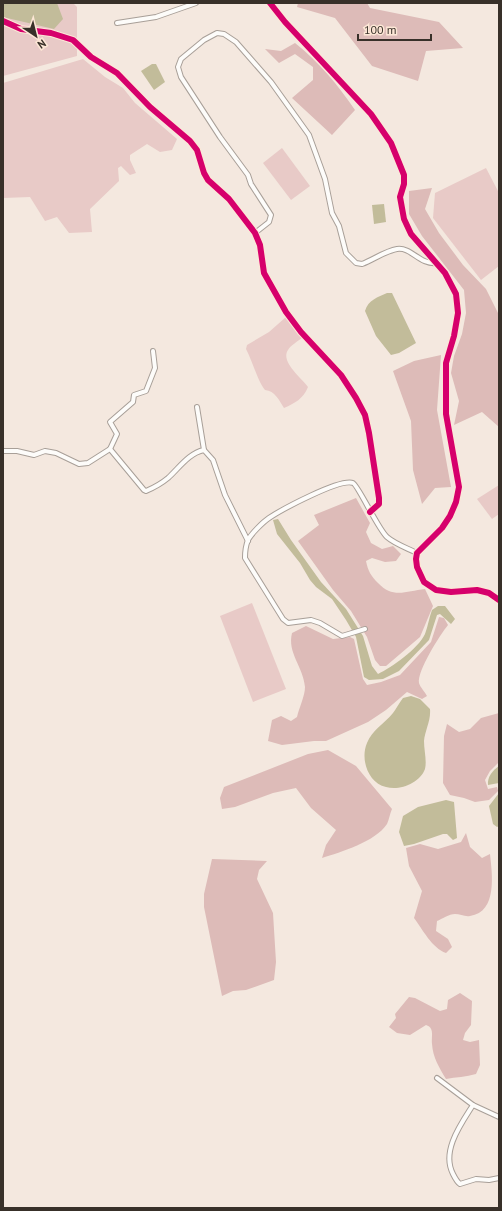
<svg xmlns="http://www.w3.org/2000/svg" width="502" height="1211" viewBox="0 0 502 1211" font-family="'PT Sans',sans-serif">
	<rect width="100%" height="100%" fill="#f4e8df"/>
	<g fill="#e8cac7">
		<path d="M3,3h70l4,4v49l-74,20z"/>
		<path d="M83,59l22,18 18,11 12,15 42,36 -5,11 -12,2 -13,-8 -17,11v5l6,13 -6,2 -9,-9 -3,2 1,13 -29,28 2,23 -23,1 -12,-16 -12,4 -15,-24 -27,1v-115z"/>
		<path d="M282,148l28,38 -19,14 -28,-37z"/>
		<path d="M486,168l13,25v73l-18,14 -48,-62 2,-25z"/>
		<path d="M286,317l16,21c-4,3 -12,8 -14,12 -8,12 14,28 20,37 -5,12 -13,16 -24,21 -5,-8 -9,-17 -19,-18 -7,-8 -13,-30 -19,-41l1,-4 22,-13z"/>
		<path d="M499,485v29l-7,5 -15,-20z"/>
		<path d="M252,603l34,86 -33,13 -33,-86z"/>
	</g>
	<g fill="#ddbbb8">
		<path d="M298,3h69l3,5 69,14 24,26 -37,3 -8,30 -46,-15 -37,-48 -38,-11z"/>
		<path d="M295,43c24,19 43,42 60,67l-23,25 -40,-37 21,-18v-13l-18,-13 -16,9 -14,-14 16,2z"/>
		<path d="M432,188l-7,21 14,24 24,32 23,24 13,26v112l-17,-15 -28,13 5,-24 -8,-28 3,-17 8,-22 4,-21 -2,-23 -42,-54 -13,-22v-23z"/>
		<path d="M441,355l-4,55 14,77 -16,1 -13,16 -9,-34 -2,-49 -18,-50 21,-10z"/>
		<path d="M356,498l14,25 -4,9 5,11 11,6 11,-3 8,8 -5,7 -11,1 -13,-4 -6,3c2,10 5,15 12,22 15,16 28,8 47,6l8,17 -13,31 -34,29h-6l-5,-6 -8,-23 -16,-26 -18,-21 -35,-49 21,-16 -5,-10z"/>
		<path d="M439,617l5,1 4,7c-8,10 -31,46 -29,58 1,4 6,9 8,13l-5,3 -15,-7 -21,18 -18,12 -42,19h-12l-32,4 -14,-4 4,-21 9,-4 10,5 6,-4c2,-9 8,-21 8,-30 -2,-21 -18,-34 -13,-54l14,-7 27,13 17,-2 4,2 9,40 4,6 14,-3 19,-7 31,-33z"/>
		<path d="M499,713v49l-9,9 -5,9 3,9 9,-2 1,4 -9,9 -14,2 -11,-4 -14,-3 -7,-12 1,-47 3,-12 12,8 11,-3 11,-11z"/>
		<path d="M328,750l28,16 36,43c-2,4 -3,11 -5,15 -12,18 -46,28 -65,34l4,-13 10,-15 -25,-22 -15,-20 -23,5 -38,14 -13,2 -2,-11 4,-11 84,-33z"/>
		<path d="M466,833l4,14 12,11 8,-4c2,19 8,58 -20,62 -5,1 -10,-2 -15,-2 -6,0 -13,5 -18,7l-1,10 12,8 4,8 -6,6c-14,-5 -23,-23 -32,-35l8,-27 -13,-25 -3,-18 14,-4 18,5 23,-7z"/>
		<path d="M212,859l55,2 -8,9 -2,9 16,34 3,49 -2,18 -28,10 -13,1 -11,5 -18,-89v-13z"/>
		<path d="M460,993l12,8 -1,24 -6,8 -2,7 7,2 9,-2 1,25 -4,9c-10,3 -20,3 -30,5 -7,-12 -13,-21 -14,-35 -1,-8 3,-16 -6,-19l-16,10 -13,-2 -8,-6 7,-9 -1,-4 14,-17 6,1 25,13 7,-2 1,-9z"/>
	</g>
	<g fill="#c2bc9a">
		<path d="M3,3h54l6,16 -9,10 -47,-11 -4,-1z"/>
		<path d="M152,64h4l9,18 -11,8 -13,-19z"/>
		<path d="M384,204l2,18 -12,2 -2,-19z"/>
		<path d="M387,293h5l24,50 -17,10 -8,2 -15,-19 -11,-25c3,-11 13,-14 22,-18z"/>
		<path d="M278,519l13,21 30,42 25,27 17,27 9,30 6,8c14,-7 40,-25 47,-40 3,-8 4,-16 7,-24l6,-4h7l10,13 -4,5 -11,-10 -3,1 -8,25 -30,31 -16,8 -14,1 -5,-3 -8,-40 -10,-17 -14,-21 -16,-12 -6,-7 -10,-17 -23,-29 -4,-14z"/>
		<path d="M411,696l9,3 10,10c1,12 -5,21 -6,32 0,9 3,20 1,28 -5,14 -25,22 -39,18 -18,-4 -26,-28 -19,-44 5,-13 17,-19 26,-30 3,-4 6,-10 10,-15z"/>
		<path d="M499,766v17l-11,2c-1,-8 5,-15 11,-19z"/>
		<path d="M499,793v33l-2,1 -4,-3 -4,-18z"/>
		<path d="M446,800l8,2 3,36 -4,2 -6,-6h-4l-29,10 -10,2 -5,-14 4,-16 15,-9z"/>
	</g>
	<g fill="none" stroke-linecap="round" stroke-linejoin="round">
		<g stroke="#a89f98" stroke-width="6">
			<g id="minor">
				<path d="M270,3l15,19 86,92 20,29 13,32v9l-4,13 4,22 7,15 34,39 11,21 2,19 -4,23 -8,27v51l13,73 -3,15 -6,14 -8,12 -25,25 -1,6 1,8 7,15 12,8 15,2 26,-2 12,3 10,7"/>
				<path d="M3,21l18,8 30,4 22,7 18,17 26,16 33,34 40,34 7,9 7,23 4,7 21,19 26,34 5,12 4,28 22,39 15,20 40,43 15,23 9,17 4,18 10,65v6l-9,8"/>
				<path d="M117,23l39,-6 40,-14"/>
				<path d="M255,233l14,-11 2,-7 -20,-31 -3,-9 -28,-38 -39,-60 -3,-10 3,-8 23,-19 13,-7 7,1 12,8 35,40 38,53 16,44 7,34 7,13 7,27 10,10 6,1c11,-4 23,-13 35,-15 15,-2 22,16 40,14"/>
				<path d="M197,407l7,43"/>
				<path d="M110,449l7,-15 -7,-12 23,-20 1,-7 12,-4 9,-23 -2,-17"/>
				<path d="M3,451h14l17,4 11,-4 11,2 23,11 9,-1 22,-14 34,41 2,1c7,-3 16,-8 22,-13 11,-10 21,-25 36,-28l9,10 12,35 23,46"/>
				<path d="M365,629l-23,7 -22,-13 -9,-3 -23,3 -5,-4 -38,-61c0,-5 1,-13 3,-18 3,-6 15,-18 21,-22 12,-8 71,-40 84,-35 5,2 25,46 34,54 8,7 20,11 30,16"/>
				<path d="M437,1078l36,27 26,12"/>
				<path d="M473,1105c-12,19 -32,46 -20,69 2,4 4,8 7,10l16,-5 13,1 10,-2"/>
			</g>
		</g>
		<use href="#minor" stroke="#fdfcfa" stroke-width="4"/>
		<g stroke="#fde7d6" stroke-width="8">
			<g id="cycleway">
				<path d="M270,3l15,19 86,92 20,29 13,32v9l-4,13 4,22 7,15 34,39 11,21 2,19 -4,23 -8,27v51l13,73 -3,15 -6,14 -8,12 -25,25 -1,6 1,8 7,15 12,8 15,2 26,-2 12,3 10,7"/>
				<path d="M3,21l18,8 30,4 22,7 18,17 26,16 33,34 40,34 7,9 7,23 4,7 21,19 26,34 5,12 4,28 22,39 15,20 40,43 15,23 9,17 4,18 10,65v6l-9,8"/>
			</g>
		</g>
		<use href="#cycleway" stroke="#d6006c" stroke-width="6"/>
	</g>
	<rect width="502" height="1211" fill="none" stroke="#383029" stroke-width="8"/>
	<g transform="translate(36 36) rotate(145)" stroke="#fde7d6" stroke-width="3" paint-order="stroke">
	<path d="M0-3L7 15L0 10L-7 15Z" fill="#383029"/>
	<text y="-6" font-size="11" font-weight="bold" text-anchor="middle" fill="#383029">N</text>
	</g>
	<path d="M358 34v6h73v-6" fill="none" stroke="#383029" stroke-width="2"/>
	<text x="364" y="34" font-size="12" fill="#383029" stroke="#fde7d6" stroke-width="3" paint-order="stroke">100 m</text>
</svg>
